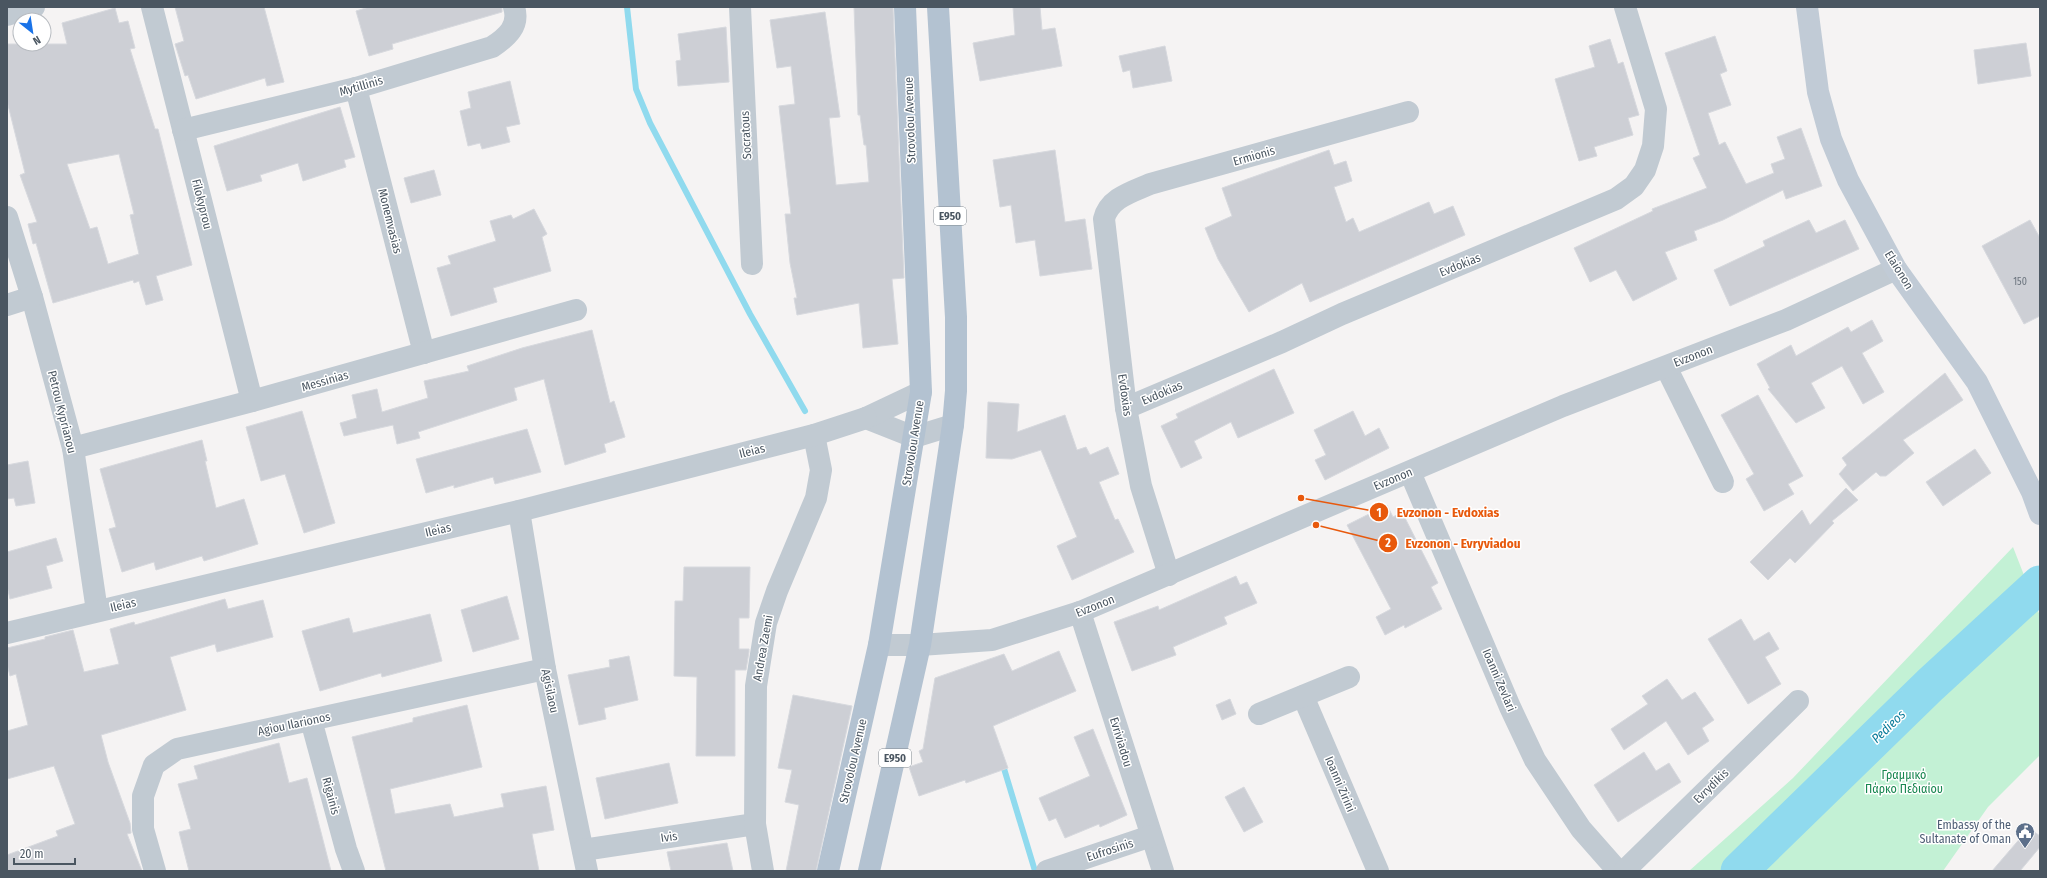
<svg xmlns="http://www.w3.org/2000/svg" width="2047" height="878" viewBox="0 0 2047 878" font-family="'Fira Sans Condensed',sans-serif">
	<rect width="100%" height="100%" fill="#f5f3f3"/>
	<path fill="#c3f1d5" d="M2013,547l27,69v139l-52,52 -45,64h-254l104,-93z"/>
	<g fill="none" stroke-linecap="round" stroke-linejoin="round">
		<g stroke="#90daee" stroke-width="6">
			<path d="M627,7l9,82 14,34 100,191 55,97"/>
			<path d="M1002,762l33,109"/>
		</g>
		<path stroke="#90daee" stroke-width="37" d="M1739,871l191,-186 110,-101"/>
	</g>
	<g fill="#cdcfd5" stroke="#d7d9de" fill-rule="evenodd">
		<path d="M175,7h89l20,75 -17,4 -2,-8 -69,21 -8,-24 -3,1 -10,-32 9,-3z"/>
		<path d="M369,7h133v5l-110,32 1,5 -24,7 -13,-45z"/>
		<path d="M854,7h39l11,271 -12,1 6,65 -35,4 -4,-45 -62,12 -3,-17h3l-7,-35 -5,-49h6l-12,-108 16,-2 -4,-38 -14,2 -7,-48 55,-8 15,105 -11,1 7,67 33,-3 -3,-37h-2l-4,-30h-2z"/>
		<path d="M1013,7h27l2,23 13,-2 7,38 -82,15 -7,-38 42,-8z"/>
		<path d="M115,8l4,15 9,-2 7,27 -5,1 25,80h3l34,136 -36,11 7,24 -17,5 -7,-24 -5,2 -1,-3 -80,23 -17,-60 -3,1 -5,-20 9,-2 -17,-47 5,-2 -18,-72v-57h60l-5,-21zM119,154l15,60 -4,1 9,39 -31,10 -11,-37 -7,2 -23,-65z"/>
		<path d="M726,27l3,55 -51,4 -2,-25 5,-1 -3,-26z"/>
		<path d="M1715,36l12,35 -7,3 11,31 -23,8 11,32 6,-3 21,42 28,-11 -3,-9 14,-5 -8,-22 24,-9 21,58 -36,13 -3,-9 -60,30 -29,11 3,9 -32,12 12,27 -44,22 -17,-31 -26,12 -16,-34 79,-37 -1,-2 55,-21 -14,-30 7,-3 -35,-102z"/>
		<path d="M1610,39l8,25 5,-2 16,53 -11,3 5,17 -39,12 3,9 -18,5 -24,-82 40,-12 -6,-21z"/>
		<path d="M2026,43l5,33 -53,8 -4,-34z"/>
		<path d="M1165,46l7,35 -39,7 -3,-18 -7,2 -4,-16z"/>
		<path d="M510,81l10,43 -14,3 4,15 -28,7 -2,-6 -12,3 -8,-35 11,-3 -3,-16z"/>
		<path d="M340,107l15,50 -11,3 2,7 -43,14 -5,-18 -38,12 2,6 -35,10 -13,-45z"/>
		<path d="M1055,150l10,72 20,-3 7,50 -52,7 -5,-36 -19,3 -5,-38 -11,2 -7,-47z"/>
		<path d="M1329,150l5,15 12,-4 6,20 -18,6 12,35 7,-4 6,14 70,-30 5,12 19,-8 12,29 -155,67 -8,-19 -53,29 -31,-53 -13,-31 27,-12 -10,-28z"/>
		<path d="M434,170l7,25 -30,8 -7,-25z"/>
		<path d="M534,209l13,25 -5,3 9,34 -58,17 4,14 -46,14 -14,-48 14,-4 -3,-8 48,-15 -6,-20 21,-6 2,4z"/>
		<path d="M1809,220l7,13 29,-13 14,29 -129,57 -16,-36 51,-24 -2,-5z"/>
		<path d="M2030,220l10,18v78l-16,8 -42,-78z"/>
		<path d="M1872,320l11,21 -21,12 22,39 -21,12 -21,-38 -31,17 14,25 -29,15 -28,-34 2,-1 -13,-24 34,-19 5,11 52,-29 3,5z"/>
		<path d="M592,330l18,73 4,-2 11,36 -21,7 2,8 -41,13 -21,-86 -30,9 3,12 -99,32 2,6 -23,6 -4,-19 -49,11 -4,-13 17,-5 -5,-23 25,-6 5,23 46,-14 -4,-17 45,-10 -2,-5 55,-18z"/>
		<path d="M1274,369l20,44 -56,25 -7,-16 -37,19 8,17 -21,10 -20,-42 17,-8 -2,-4z"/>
		<path d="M1945,373l18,27 -60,40 11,13 -28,23h-6l-4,-4 -23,19 -14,-17 8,-9 -5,-7z"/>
		<path d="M1758,395l45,81 -15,8 6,10 -30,17 -18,-32 8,-5 -33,-59z"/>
		<path d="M988,402l31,2 -2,28 48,-17 12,35 9,-3 4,8 18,-8 11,27 -20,8 16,38 3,-1 16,33 -62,28 -15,-34 20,-9 -36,-87 -29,9 -26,-1z"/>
		<path d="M302,411l33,112 -31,10 -19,-59 -24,7 -15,-54z"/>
		<path d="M1353,411l12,25 14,-8 10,20 -64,32 -10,-20 11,-5 -12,-25z"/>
		<path d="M527,429l14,43 -46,12 -2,-7 -39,11v-3l-28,8 -10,-34z"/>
		<path d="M202,440l5,21h-2l11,47 28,-9 14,45 -54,17 -2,-5 -46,14 -2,-8 -32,10 -13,-43 7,-2 -16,-58z"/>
		<path d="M1975,449l16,24 -48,33 -17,-24z"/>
		<path d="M28,461l7,42 -19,3 -2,-8 -7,1v-34z"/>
		<path d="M1846,488l12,12 -26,21 2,2 -39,40 -5,-5 -22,22 -18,-18 52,-52 8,15z"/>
		<path d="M1387,505l6,12 9,-5 36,71 -7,4 11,22 -37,19 -1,-3 -19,10 -9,-18 15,-8 -44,-84z"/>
		<path d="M56,538l7,23 -17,5 6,22 -42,11 -3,-13v-34z"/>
		<path d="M684,567h66l-1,51h-10v31h10v3l-3,18h-11v86h-39l1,-79 -23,-1 1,-75h8z"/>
		<path d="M1236,576l4,9 7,-3 10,21 -33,14 3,7 -54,23 3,8 -44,16 -18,-49 44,-16 1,4z"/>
		<path d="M507,596l12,43 -46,13 -12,-42z"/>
		<path d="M225,599l3,10 35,-9 10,37 -56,15 -2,-8 -45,13 16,53 -85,25 7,27 22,61 1,10 -4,1 15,37h-135v-16l51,-19 -2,-5 19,-7 -21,-58 -47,13v-48l21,-6 -12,-51 -6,2 -3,-12v-16l38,-9v-2l28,-7 11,42 35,-8 -9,-35 24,-7 1,3z"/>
		<path d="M430,614l12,47 -60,16 -1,-4 -61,18 -18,-60 47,-13 4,15z"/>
		<path d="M1741,619l13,22 15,-9 10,17 -14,8 16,27 -33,20 -40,-65z"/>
		<path d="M1059,651l17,40 -83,35 15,42 -42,15 -1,-3 -46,16 -10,-29 14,-5 -4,-11 4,-2 12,-71 69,-24 8,17z"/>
		<path d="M629,656l9,44 -34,8 2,11 -27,6 -11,-50 42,-8 -1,-7z"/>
		<path d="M1667,679l15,21 13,-8 19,28 -12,8 7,13 -21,14 -22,-34 -42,29 -13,-21 37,-25 -6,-8z"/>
		<path d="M793,695l59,11 -36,165h-30l13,-66 -14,-3 7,-32 -14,-2z"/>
		<path d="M1230,699l6,15 -14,6 -6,-15z"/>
		<path d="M467,705l15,62 -92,22 5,25 55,-10 4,13 50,-10 -3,-13 45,-8 8,44 -22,4 7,37h-153l-34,-134 61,-15v-4z"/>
		<path d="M1093,729l34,86 -27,12 -1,-3 -34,14 -9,-20 -7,3 -10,-23 51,-22 -16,-39z"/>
		<path d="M279,743l10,40 18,-5 24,93h-142l-10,-39 12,-3 -13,-45 20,-5 -4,-13z"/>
		<path d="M1644,752l12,19 13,-8 12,19 -63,40 -24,-37z"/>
		<path d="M669,763l9,40 -73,16 -9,-41z"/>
		<path d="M1244,787l19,35 -19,10 -19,-35z"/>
		<path d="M2029,828l11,8v11l-20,24h-28z"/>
		<path d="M727,843l6,28h-62l-4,-19z"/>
	</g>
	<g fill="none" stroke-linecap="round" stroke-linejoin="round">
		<g stroke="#c1cad2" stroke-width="22">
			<path d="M152,7l100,394"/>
			<path d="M740,7l12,257"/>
			<path d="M7,15l27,-8"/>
			<path d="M356,88l68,265"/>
			<path d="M183,130l173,-42 136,-41c15,-10 28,-21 22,-40"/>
			<path d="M7,217l25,80 41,151 24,163"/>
			<path d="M7,305l25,-8"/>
			<path d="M1666,367l57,115"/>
			<path d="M1126,408l156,-66 60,-28 274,-115 18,-13 11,-16 8,-24 3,-37 -31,-102"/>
			<path d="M866,418l48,19 39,-12"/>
			<path d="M866,418l55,-26"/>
			<path d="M73,448l179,-47 324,-91"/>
			<path d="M1410,472l100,235 25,53 46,69 37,42"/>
			<path d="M519,511l26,158 42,202"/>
			<path d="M1169,575l-28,-89 -15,-78 -22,-189c5,-21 28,-27 46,-35l258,-72"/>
			<path d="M1080,612l83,259"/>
			<path d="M1303,696l75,175"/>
			<path d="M1259,714l90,-37"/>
			<path d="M311,720l35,129 8,22"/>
			<path d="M583,850l172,-26"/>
			<path d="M155,871l-12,-42v-33l11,-31 23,-16 368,-80"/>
			<path d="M763,871l-8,-47 1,-138 10,-63 11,-32 39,-93 5,-28 -7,-35"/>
			<path d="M1047,871l104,-35"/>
			<path d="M1624,871l174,-170"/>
		</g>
		<g stroke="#c1cad2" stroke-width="22">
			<path d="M7,633l512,-122 295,-76 52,-17"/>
			<path d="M879,645h41l72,-5 88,-28 483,-206 223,-86 110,-51"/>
		</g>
		<path stroke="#c1cbd6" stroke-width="22" d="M1807,7l11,85 13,47 17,41 48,89 81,113 55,110 8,22"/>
		<g stroke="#b3c2d1" stroke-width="22">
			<path d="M828,871l51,-226 42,-253 -16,-385"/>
			<path d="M869,871l51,-226 33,-220 3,-34v-74l-18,-310"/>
		</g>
	</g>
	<defs>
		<g id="civic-pin" transform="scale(1)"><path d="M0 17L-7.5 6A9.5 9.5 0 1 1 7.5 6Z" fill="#5c6f8a" stroke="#fff"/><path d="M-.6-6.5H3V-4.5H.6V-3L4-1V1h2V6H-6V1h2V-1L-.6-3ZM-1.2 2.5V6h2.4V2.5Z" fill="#fff"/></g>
	</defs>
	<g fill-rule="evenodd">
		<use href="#civic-pin" x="2025" y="832"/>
	</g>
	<g text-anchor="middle" stroke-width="3" stroke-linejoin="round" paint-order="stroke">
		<g font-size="10" fill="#6b747e">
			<text x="2020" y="285">150</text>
		</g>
		<g fill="#fff" stroke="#808990" stroke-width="1">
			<rect x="934" y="207" width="32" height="18" rx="3"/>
			<rect x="879" y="749" width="32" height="18" rx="3"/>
		</g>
		<g font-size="11" font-weight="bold" fill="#4a5661">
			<text x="950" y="220">E950</text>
			<text x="895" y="762">E950</text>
		</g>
		<g font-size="12" fill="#4a5661" stroke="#fff">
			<text transform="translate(361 86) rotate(-16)" y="4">Mytillinis</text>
			<text transform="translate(910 120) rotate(-92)" y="4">Strovolou Avenue</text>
			<text transform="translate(746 135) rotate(-93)" y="4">Socratous</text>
			<text transform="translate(1254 156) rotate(-16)" y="4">Ermionis</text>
			<text transform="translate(202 204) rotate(76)" y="4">Filokyprou</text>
			<text transform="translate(390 221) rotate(76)" y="4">Monemvasias</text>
			<text transform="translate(1460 265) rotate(-22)" y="4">Evdokias</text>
			<text transform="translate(1899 270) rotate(58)" y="4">Elaionon</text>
			<text transform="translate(1693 356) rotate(-21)" y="4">Evzonon</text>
			<text transform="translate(325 381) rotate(-16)" y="4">Messinias</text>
			<text transform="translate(1162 393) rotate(-23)" y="4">Evdokias</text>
			<text transform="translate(1125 395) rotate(82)" y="4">Evdoxias</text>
			<text transform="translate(62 412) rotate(76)" y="4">Petrou Kyprianou</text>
			<text transform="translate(913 443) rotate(-81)" y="4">Strovolou Avenue</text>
			<text transform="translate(752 451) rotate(-14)" y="4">Ileias</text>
			<text transform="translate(1393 479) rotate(-23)" y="4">Evzonon</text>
			<text transform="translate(438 530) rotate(-13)" y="4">Ileias</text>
			<text transform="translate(123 605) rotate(-13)" y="4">Ileias</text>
			<text transform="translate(1095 606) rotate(-22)" y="4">Evzonon</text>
			<text transform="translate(763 648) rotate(-80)" y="4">Andrea Zaemi</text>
			<text transform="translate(1499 680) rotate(67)" y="4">Ioanni Zevlari</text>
			<text transform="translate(550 691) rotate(78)" y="4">Agisilaou</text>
			<text transform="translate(294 724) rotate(-12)" y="4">Agiou Ilarionos</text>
			<text transform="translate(1121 742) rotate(73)" y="4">Evriviadou</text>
			<text transform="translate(853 761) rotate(-77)" y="4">Strovolou Avenue</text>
			<text transform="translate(1340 784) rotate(67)" y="4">Ioanni Zirini</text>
			<text transform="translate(1711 786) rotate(-44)" y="4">Evrydikis</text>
			<text transform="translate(331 796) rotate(75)" y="4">Rigainis</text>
			<text transform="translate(669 837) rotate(-8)" y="4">Ivis</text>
			<text transform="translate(1110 850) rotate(-18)" y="4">Eufrosinis</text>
		</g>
		<g font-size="12" fill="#17864f" stroke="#fff">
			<text x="1904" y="779">Γραμμικό<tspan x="1904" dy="14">Πάρκο Πεδιαίου</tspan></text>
		</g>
		<g font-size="12" fill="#4e5e75" stroke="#fff" text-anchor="end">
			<text x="2011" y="829">Embassy of the<tspan x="2011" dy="14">Sultanate of Oman</tspan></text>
		</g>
		<g font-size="13" font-style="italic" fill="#0c7c9b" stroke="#fff">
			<text transform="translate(1888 726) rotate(-44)" y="5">Pedieos</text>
		</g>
	</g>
	<path fill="none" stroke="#e8590c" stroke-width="1.5" d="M1301 498L1379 512M1316 525L1388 543"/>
	<g fill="#e8590c" stroke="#fff" stroke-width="1.5">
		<circle cx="1301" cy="498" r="4"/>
		<circle cx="1316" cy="525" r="4"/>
		<circle cx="1379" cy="512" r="10"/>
		<circle cx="1388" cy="543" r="10"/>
	</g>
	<g font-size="12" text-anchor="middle" font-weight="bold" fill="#fff">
		<text x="1379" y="517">1</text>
		<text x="1388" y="547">2</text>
	</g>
	<g font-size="13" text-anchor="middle" font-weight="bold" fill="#e8590c" stroke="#fff" stroke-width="3" stroke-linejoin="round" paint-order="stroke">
		<text x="1448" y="517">Evzonon - Evdoxias</text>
		<text x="1463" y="548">Evzonon - Evryviadou</text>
	</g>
	<rect width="2047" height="878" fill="none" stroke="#4a5661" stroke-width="16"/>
	<g transform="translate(32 32) rotate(150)"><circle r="19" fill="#ffffff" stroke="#b7bbc0"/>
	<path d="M0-3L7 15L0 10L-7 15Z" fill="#1a73e8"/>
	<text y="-6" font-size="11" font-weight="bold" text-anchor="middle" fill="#4a5661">N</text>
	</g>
	<path d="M14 858v6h61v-6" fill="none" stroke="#4a5661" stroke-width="2"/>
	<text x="20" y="858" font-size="12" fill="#4a5661" stroke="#ffffff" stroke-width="3" paint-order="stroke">20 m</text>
</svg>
